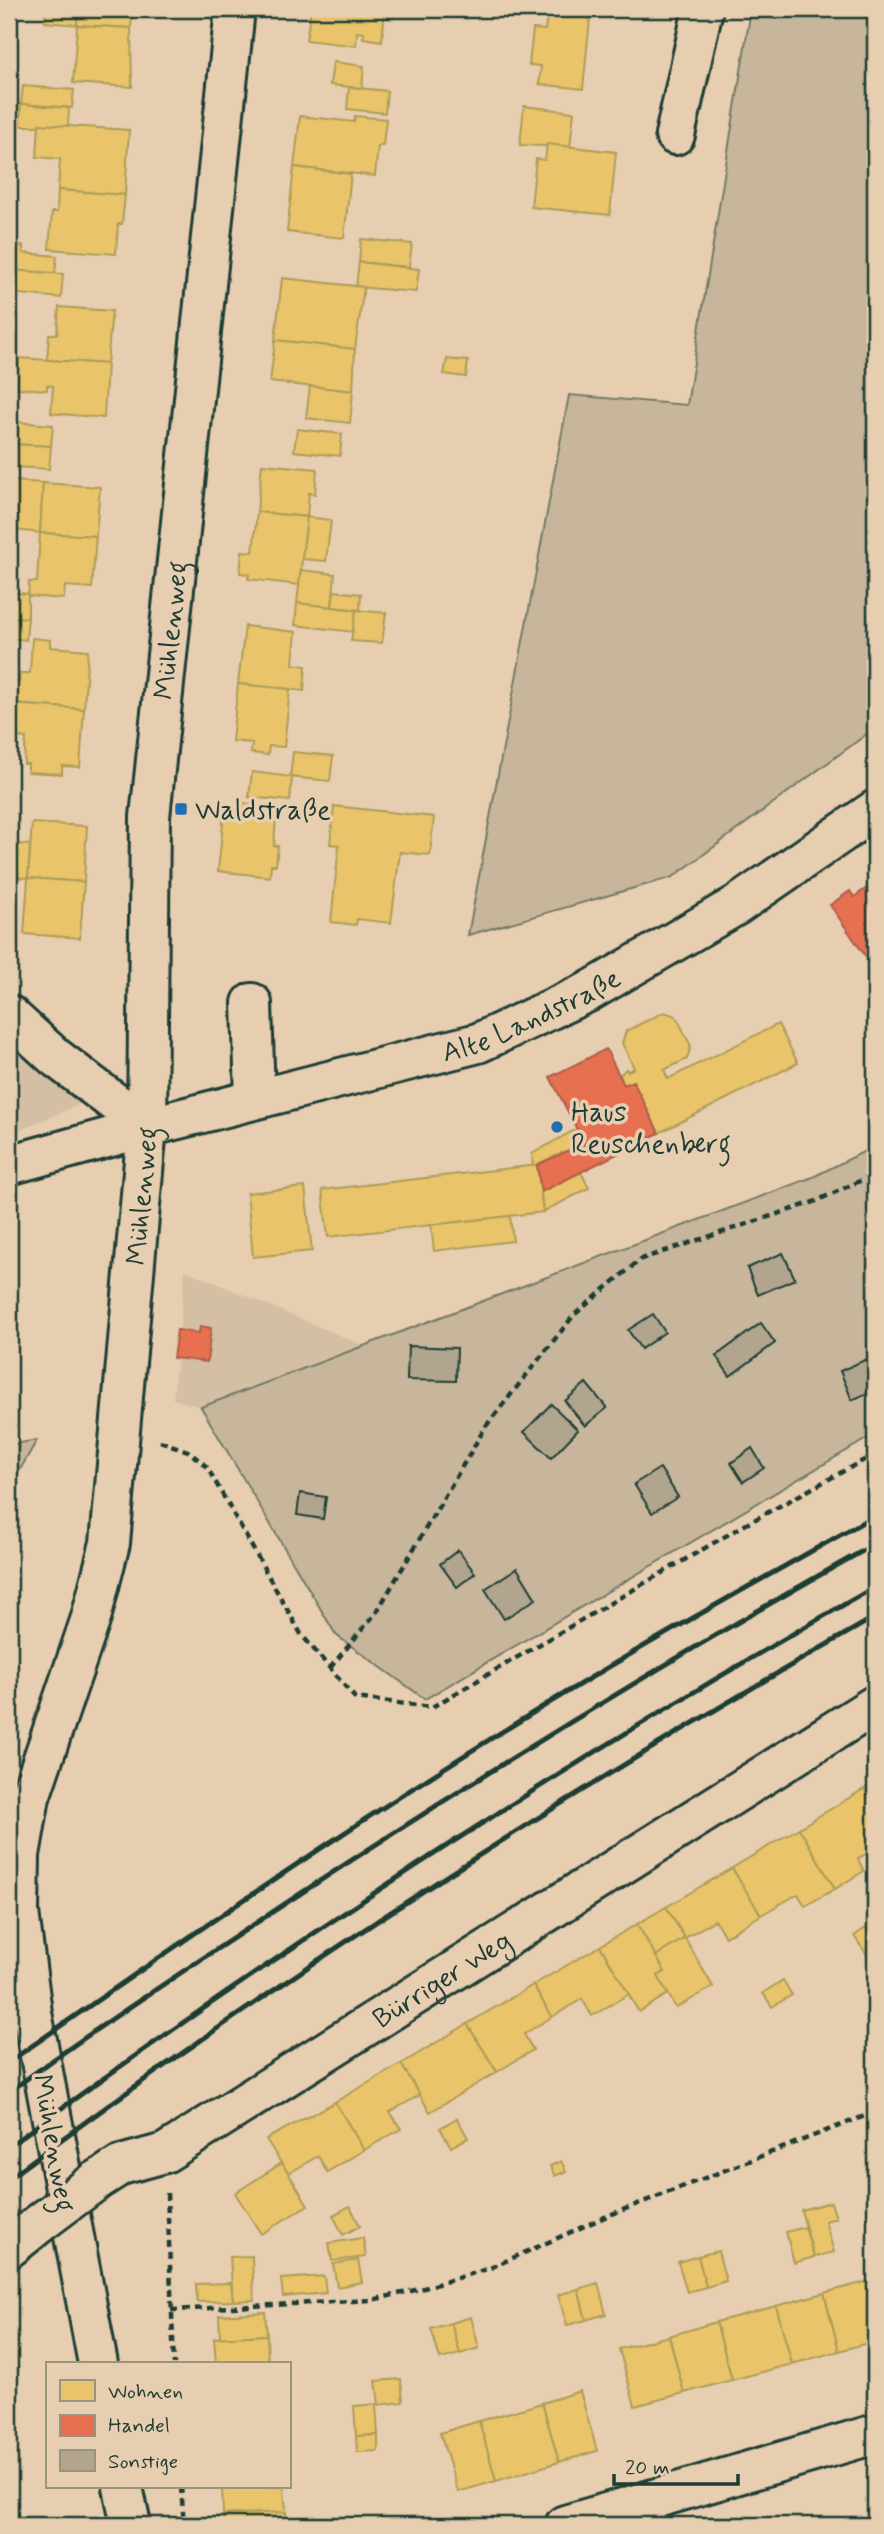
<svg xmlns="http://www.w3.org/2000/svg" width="884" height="2534" viewBox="0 0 884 2534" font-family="Mynerve,sans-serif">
	<rect width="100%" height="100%" fill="#e8ceb0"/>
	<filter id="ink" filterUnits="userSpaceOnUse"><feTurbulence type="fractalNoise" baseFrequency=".0143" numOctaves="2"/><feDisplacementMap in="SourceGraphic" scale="14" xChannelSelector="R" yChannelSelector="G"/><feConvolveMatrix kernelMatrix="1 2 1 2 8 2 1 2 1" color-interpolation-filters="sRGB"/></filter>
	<g filter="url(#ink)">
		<g fill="#d4bfa4">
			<path d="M9,1031l76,71 -76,33z"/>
			<path d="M185,1270l180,76 -164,61 -28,-8z"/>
		</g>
		<g fill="#c7b69b" stroke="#737a68" stroke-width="2">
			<path d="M751,9h124v719l-202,149 -205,58 101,-540 118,10z"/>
			<path d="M875,1146v288l-450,265 -89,-64 -135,-228 612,-230z"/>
			<path d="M37,1440l-28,49v-44z"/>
		</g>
		<g fill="#e9c46a" stroke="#ac9c5a" stroke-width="2">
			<path d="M46,9h32l-1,16 -32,-3z"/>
			<path d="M78,9h55l-2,19 -54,-3z"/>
			<path d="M311,9h74l-3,32 -19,-3 1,-5 -7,-1 -1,14 -50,-6z"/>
			<path d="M548,9h43l-8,80 -44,-5 2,-18 -12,-1 4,-36 12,1z"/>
			<path d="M77,25l54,3 1,59 -59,-4z"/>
			<path d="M333,62l31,4 -2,22 -32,-3z"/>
			<path d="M23,86l51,4 -2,18 -51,-4z"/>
			<path d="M349,87l38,4 -2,22 -38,-4z"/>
			<path d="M9,103l12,1 -1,22 -11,-1z"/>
			<path d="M21,104l48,4 -1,18h-48z"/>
			<path d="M524,106l50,6 -4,35 -50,-2z"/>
			<path d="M300,116l54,6 1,-6 31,3 -3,27h-5l-3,30 -81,-9z"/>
			<path d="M39,124l90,6 -4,65 -67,-5 2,-31 -23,-2z"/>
			<path d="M547,144l69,8 -6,63 -79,-8 5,-48 9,1z"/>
			<path d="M294,167l57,7 -7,64 -57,-6z"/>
			<path d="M58,190l67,5 -3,29h-4l-2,30 -67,-5 3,-37h5z"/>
			<path d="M361,239l51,5 -3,23 -50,-5z"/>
			<path d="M9,245l14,1v7l34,3 -2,17 -46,-3z"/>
			<path d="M359,262l60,7 -3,23 -60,-5z"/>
			<path d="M9,270l54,4 -2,24 -52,-5z"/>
			<path d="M282,278l82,9 -9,62 -80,-9z"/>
			<path d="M59,307l53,4 -5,53 -60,-4 2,-26h8z"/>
			<path d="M275,340l80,9 -2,42 -83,-9z"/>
			<path d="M19,358l88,6 -3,54 -53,-5 2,-27 -6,-1v5l-30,-2z"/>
			<path d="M447,359l21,2 -2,16 -22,-3z"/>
			<path d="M310,386l43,5 -3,32 -44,-5z"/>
			<path d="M16,422l37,3 -2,21 -42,-2v-16h7z"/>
			<path d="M297,429l45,5 -2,22 -46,-5z"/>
			<path d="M9,444l42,2 -2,23 -36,-2v-4l-4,-1z"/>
			<path d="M262,464l55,5 -2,25 -6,-1 -2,24 -50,-5z"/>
			<path d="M13,481l30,2 -3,50 -25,-3 2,-24h-6z"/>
			<path d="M43,483l57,4 -4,49 -56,-3z"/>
			<path d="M257,512l50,5 -8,68 -51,-6 1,-5 -9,-1 2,-22 11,1z"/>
			<path d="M307,517l24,3 -5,41 -24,-2z"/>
			<path d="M40,533l56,3 -4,52 -27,-2 -1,13 -36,-3 1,-14h8z"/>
			<path d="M301,570l34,4 -3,33 -35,-4z"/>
			<path d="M334,591l27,3 -1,16 -28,-3z"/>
			<path d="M9,592l19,2v24l-19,-1z"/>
			<path d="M297,603l59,7 -2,22 -59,-7z"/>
			<path d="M356,610l30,3 -4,30 -31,-2z"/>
			<path d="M9,617l19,1 -2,22 -17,-2z"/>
			<path d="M245,626l51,6 -3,32 13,2 -2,25 -66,-7z"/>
			<path d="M32,638l18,2v7l38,3 -4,59 -71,-5 1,-23 5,1 1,-9h10z"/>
			<path d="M238,684l52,5 -6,58 -15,-1 -1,9 -17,-2 1,-10 -20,-2z"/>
			<path d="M9,704l75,5 -4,58 -18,-1v8l-34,-2v-8h-4l2,-26 -17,-2z"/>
			<path d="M293,752l40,4 -3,25 -40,-4z"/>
			<path d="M252,772l40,5 -2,24 -41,-4z"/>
			<path d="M239,802l11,2 -1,11 27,3 -2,28h4l-2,19h-5l-1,12 -52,-6 6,-58 13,1z"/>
			<path d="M334,806l100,11 -4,38 -30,-3 -9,71 -34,-4 -1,6 -25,-3 8,-77 -9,-1z"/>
			<path d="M32,823l55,3 -3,56 -56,-4z"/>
			<path d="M9,843l21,2 -2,33 -19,-1z"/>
			<path d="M28,878l56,4 -4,56 -56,-4z"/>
			<path d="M664,1012l12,4 15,30 -4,13 -23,11 4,9 110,-55 20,39 -139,70 -26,-52 -9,4 -4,-10 6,-6 2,2 6,-3 -12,-25 4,-12z"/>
			<path d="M576,1129l8,14 -51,23 -1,-12z"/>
			<path d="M537,1165l6,47 -215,25 -6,-47z"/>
			<path d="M581,1172l8,16 -46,24 -2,-20z"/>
			<path d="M305,1187l7,64 -59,6 -6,-64z"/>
			<path d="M510,1216l3,25 -79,10 -3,-26z"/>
			<path d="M875,1782v26l-11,-19z"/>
			<path d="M864,1789l11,19v40l-17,11 6,12 -29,18 -36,-61z"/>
			<path d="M799,1828l36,61 -30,17 -7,-12 -37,21 -29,-47z"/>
			<path d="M732,1868l29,47 -36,22 -10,-17 -30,18 -19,-31z"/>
			<path d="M666,1907l19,31 -29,18 -19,-32z"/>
			<path d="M637,1924l28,48 -7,4 10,18 -29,18 -39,-66z"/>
			<path d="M869,1926l6,9v21l-5,3 -16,-23z"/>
			<path d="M685,1938l28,49 -37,21 -18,-32 7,-4 -9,-16z"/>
			<path d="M600,1946l29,48 -37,22 -10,-17 -30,18 -19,-32z"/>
			<path d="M783,1980l9,15 -20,12 -9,-14z"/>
			<path d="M533,1985l19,32 -28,17 9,16 -36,22 -30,-48z"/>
			<path d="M467,2024l30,48 -67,40 -29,-48z"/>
			<path d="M401,2064l19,31 -30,17 11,17 -37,21 -29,-48z"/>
			<path d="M335,2102l29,48 -37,22 -9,-16 -30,18 -22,-35z"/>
			<path d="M457,2118l11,20 -17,9 -11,-19z"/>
			<path d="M561,2161l5,10 -11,5 -5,-10z"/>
			<path d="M282,2163l26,42 -47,29 -26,-41z"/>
			<path d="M831,2202l5,16 -11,3 9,31 -20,5 -13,-47z"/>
			<path d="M350,2206l10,20 -17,9 -10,-20z"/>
			<path d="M805,2227l9,30 -20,6 -8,-31z"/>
			<path d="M363,2238l3,19 -34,4 -3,-18z"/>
			<path d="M718,2251l8,30 -20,6 -8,-31z"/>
			<path d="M252,2256l2,44 -21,1 -3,-44z"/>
			<path d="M698,2256l8,31 -19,5 -9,-30z"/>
			<path d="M358,2260l4,22 -25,5 -4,-23z"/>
			<path d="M324,2276l2,17 -43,4 -2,-18z"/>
			<path d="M873,2280l2,61 -36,10 -15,-58z"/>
			<path d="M231,2283l2,18 -36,1 -1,-18z"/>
			<path d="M598,2283l8,31 -20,6 -8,-31z"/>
			<path d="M578,2289l8,31 -19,5 -9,-30z"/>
			<path d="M824,2293l15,58 -47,13 -16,-58z"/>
			<path d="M776,2306l16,58 -60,16 -16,-58z"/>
			<path d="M265,2312l2,23 -47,3 -1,-23z"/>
			<path d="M471,2317l8,31 -19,6 -9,-31z"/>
			<path d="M716,2322l16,58 -48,13 -15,-57z"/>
			<path d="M451,2323l9,31 -20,5 -9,-30z"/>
			<path d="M267,2335l1,29h-52l-2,-26z"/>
			<path d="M669,2336l15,57 -49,13 -16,-57z"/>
			<path d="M401,2379l2,23 -24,3 -3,-24z"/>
			<path d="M580,2391l17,60 -38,11 -17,-59z"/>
			<path d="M542,2403l17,59 -63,19 -17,-60z"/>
			<path d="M376,2404l2,31 -22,1 -2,-30z"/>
			<path d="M479,2421l17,60 -38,11 -18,-59z"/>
			<path d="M378,2435v16l-21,1 -1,-16z"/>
			<path d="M222,2487h62l2,25 -63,3z"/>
			<path d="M286,2512v13h-62l-1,-10z"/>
		</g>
		<g fill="#e76f51" stroke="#ab6048" stroke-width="2">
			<path d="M875,882v88l-45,-65 20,-14 4,6z"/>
			<path d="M606,1049l18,36 9,-4 26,52 -118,59 -4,-27 47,-22 -34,-66z"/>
			<path d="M200,1326l11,2 -4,34 -34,-4 4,-28 22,3z"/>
		</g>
		<g fill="#b1a58d" stroke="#1f3d34" stroke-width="2">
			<path d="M783,1253l12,26 -37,16 -11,-27z"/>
			<path d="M653,1314l12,18 -24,17 -13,-19z"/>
			<path d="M761,1323l14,20 -45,33 -14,-20z"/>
			<path d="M408,1346l49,2 -1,33 -49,-1z"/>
			<path d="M867,1359l8,21v10l-23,10 -12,-29z"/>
			<path d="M586,1383l21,25 -22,18 -20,-25z"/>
			<path d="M551,1404l27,26 -27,28 -27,-26z"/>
			<path d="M752,1448l12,20 -21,14 -12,-19z"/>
			<path d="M660,1468l18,29 -26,16 -18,-29z"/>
			<path d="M300,1493l26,4 -3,22 -26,-4z"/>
			<path d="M458,1550l17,23 -18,14 -17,-23z"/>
			<path d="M517,1568l19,31 -32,20 -19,-30z"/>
		</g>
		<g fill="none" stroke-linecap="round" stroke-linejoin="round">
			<g stroke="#1f3d34" stroke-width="44">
				<g id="minor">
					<path d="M675,135l28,-126"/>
					<path d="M252,1003l3,96"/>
					<path d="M9,1015l46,42 92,70"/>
					<path id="s1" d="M9,1165l138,-38 331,-84 110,-51 149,-87 138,-95"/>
					<path id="s2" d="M96,2181l25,-16 44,-12 710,-448"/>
					<path d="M9,2248l31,-25"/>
					<path id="s3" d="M98,2364l-66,-351 -13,-101 1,-57 10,-58 61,-179 19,-75 37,-416 3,-310 85,-808"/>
					<path d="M123,2487l8,38"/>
					<path d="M565,2525l310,-91"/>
				</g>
			</g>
			<g stroke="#1f3d34" stroke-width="4.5" stroke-dasharray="7 5" stroke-linecap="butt">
				<path d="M160,1441l28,10 19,16 94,167 54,64 77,9 309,-180 134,-73"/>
				<path d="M330,1668l46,-55 110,-187 88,-111 67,-56 173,-57 61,-28"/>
				<path d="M167,2193l7,171"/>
				<path d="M171,2310l201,-10 52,-12 66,-20 117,-52 268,-104"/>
				<path d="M181,2487l3,38"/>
			</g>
			<use href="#minor" stroke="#e8ceb0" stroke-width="38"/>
			<g stroke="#1f3d34" stroke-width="5">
				<path d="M9,2062c186,-130 373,-259 568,-376 98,-60 199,-114 298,-171"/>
				<path d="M9,2092c87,-65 180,-124 271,-185 194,-128 392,-250 595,-363"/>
				<path d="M9,2146c279,-202 565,-390 866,-559"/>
				<path d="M9,2178c276,-205 567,-391 866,-561"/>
			</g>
			<g stroke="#1f3d34" stroke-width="44" stroke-linecap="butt">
				<path id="minor-bridge" d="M40,2223l56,-42"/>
			</g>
			<use href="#minor-bridge" stroke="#e8ceb0" stroke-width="38"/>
		</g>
	</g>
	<g fill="#1f6fb2" stroke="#e8ceb0" stroke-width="2.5">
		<rect x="174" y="802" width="14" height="14" rx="3.5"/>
		<circle cx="557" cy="1127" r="7"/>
	</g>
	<g text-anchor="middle" stroke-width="7" stroke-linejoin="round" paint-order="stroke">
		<g font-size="28" fill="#1f3d34" stroke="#e8ceb0">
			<text dy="10" stroke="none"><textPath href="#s3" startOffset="1757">Mühlenweg</textPath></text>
			<text dy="10" stroke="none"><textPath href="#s1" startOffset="544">Alte Landstraße</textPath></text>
			<text dy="10" stroke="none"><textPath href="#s3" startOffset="1190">Mühlenweg</textPath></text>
			<text dy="10" stroke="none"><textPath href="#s2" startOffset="402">Bürriger Weg</textPath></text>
			<text transform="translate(55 2143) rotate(80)" y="10">Mühlenweg</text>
		</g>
		<g font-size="28" fill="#1f3d34" stroke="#e8ceb0" text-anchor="start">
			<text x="195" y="819">Waldstraße</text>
			<text x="571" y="1121">Haus<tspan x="571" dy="32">Reuschenberg</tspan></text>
		</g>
	</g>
	<rect width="884" height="2534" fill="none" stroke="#e8ceb0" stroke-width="35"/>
	<rect x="18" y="18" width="849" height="2499" fill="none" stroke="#1f3d34" stroke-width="2.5" filter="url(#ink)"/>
	<rect x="46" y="2362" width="245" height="126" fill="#e8ceb0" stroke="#98947e" stroke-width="2"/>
	<rect x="60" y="2380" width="35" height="21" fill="#e9c46a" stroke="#98947e" stroke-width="2"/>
	<text x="108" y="2398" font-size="21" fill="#1f3d34">Wohnen</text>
	<rect x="60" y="2415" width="35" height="21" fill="#e76f51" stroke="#98947e" stroke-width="2"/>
	<text x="108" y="2432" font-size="21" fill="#1f3d34">Handel</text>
	<rect x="60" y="2450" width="35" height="21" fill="#b1a58d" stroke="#98947e" stroke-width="2"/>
	<text x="108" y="2468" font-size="21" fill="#1f3d34">Sonstige</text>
	<path d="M614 2474v10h124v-10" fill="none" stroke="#1f3d34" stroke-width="3.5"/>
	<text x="625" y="2474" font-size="21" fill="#1f3d34" stroke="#e8ceb0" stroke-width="5" paint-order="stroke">20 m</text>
</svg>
